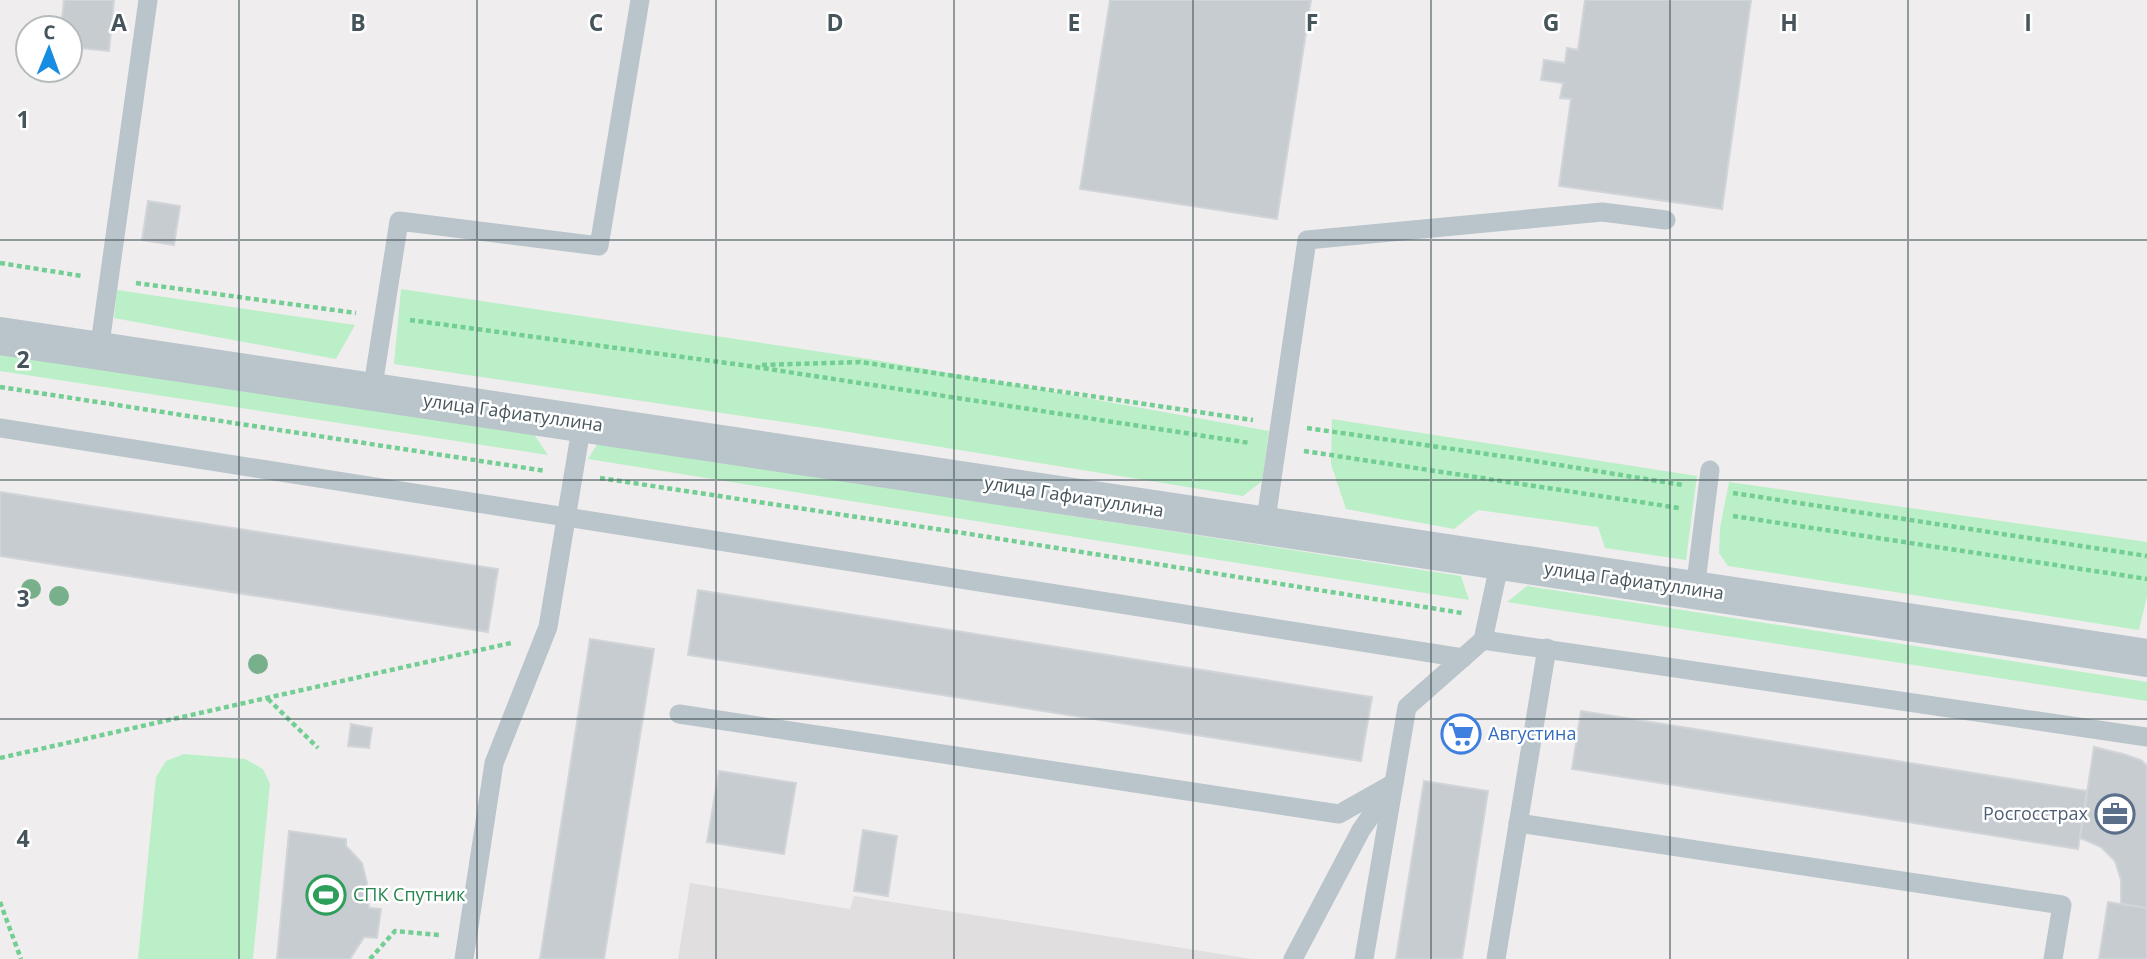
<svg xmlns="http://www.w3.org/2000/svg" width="2147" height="959" viewBox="0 0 2147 959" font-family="'Open Sans',sans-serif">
	<rect width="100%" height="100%" fill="#f0edee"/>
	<path fill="#e1dee0" d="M690,883l160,26 4,-13 398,63h-574z"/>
	<g fill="#bbefc7">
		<path d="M401,289l481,72 387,70 -7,50 -19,15 -413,-67 -436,-65z"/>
		<path d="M117,290l238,35 -19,34 -222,-41z"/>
		<path d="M0,351l533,82 15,22 -548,-84z"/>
		<path d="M1332,419l365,57 -11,84 -81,-12 -7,-21 -120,-17 -24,19 -108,-20 -15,-45z"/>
		<path d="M598,443l863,133 8,24 -881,-141z"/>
		<path d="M1729,482l418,60v54l-8,34 -411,-64 -9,-13 1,-25z"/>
		<path d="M1527,586l620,96v19l-640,-99z"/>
		<path d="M184,754l61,5 18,10 7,15 -17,175h-115l18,-182 10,-16z"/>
	</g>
	<g fill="#c7ccd1" stroke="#d1d5d9" stroke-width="2">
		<path d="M64,0h50l-5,51 -39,-4v-19h-9z"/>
		<path d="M1110,0h201l-34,219 -197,-30z"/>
		<path d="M1585,0h166l-29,209 -163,-23 12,-87 -11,-1 3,-15 -22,-3 3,-20 21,3 2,-15 11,2z"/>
		<path d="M148,201l32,5 -6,39 -32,-5z"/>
		<path d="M0,492l498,77 -10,63 -488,-76z"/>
		<path d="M698,590l674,107 -11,64 -673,-106z"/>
		<path d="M590,639l64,10 -50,310h-64z"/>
		<path d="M1581,711l506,80 -9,58 -506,-80z"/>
		<path d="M351,724l21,4 -3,20 -21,-2z"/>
		<path d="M2094,747l29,7 18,6 6,6v142l-26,-4v-24l-6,-19 -14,-14 -21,-9z"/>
		<path d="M719,771l77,12 -12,71 -77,-12z"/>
		<path d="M1424,781l64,10 -26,168h-66z"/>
		<path d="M863,830l34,6 -9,60 -34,-5z"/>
		<path d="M289,831l57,8v7l16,17 5,20 2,25 12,1 -4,29 -13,-1 -14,22h-73z"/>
		<path d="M2108,902l39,6v51h-48z"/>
	</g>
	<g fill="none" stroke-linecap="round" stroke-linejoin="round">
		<g stroke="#72ce93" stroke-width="4.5" stroke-dasharray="5 3.5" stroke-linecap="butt">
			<path d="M0,263l82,13"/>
			<path d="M136,283l220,30"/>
			<path d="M410,320l339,46 501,77"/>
			<path d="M762,365l98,-3 393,58"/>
			<path d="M0,387l546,84"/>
			<path d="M1307,428l215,31 161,26"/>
			<path d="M1304,451l375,57"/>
			<path d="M600,478l363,55 499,80"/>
			<path d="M1733,493l414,63"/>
			<path d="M1733,516l414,63"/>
			<path d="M268,699l50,49"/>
			<path d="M0,758l511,-115"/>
			<path d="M0,902l21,57"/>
			<path d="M370,959l25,-28 45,4"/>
		</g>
		<g stroke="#b9c5cb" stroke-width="19">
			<path d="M99,351l49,-351"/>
			<path d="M372,392l27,-171 200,25 41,-246"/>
			<path d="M0,428l1463,230"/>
			<path d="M1265,526l42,-286 295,-28 64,8"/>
			<path d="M1695,590l15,-120"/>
			<path d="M1483,640l664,97"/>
			<path d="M679,714l660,100 55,-31"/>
			<path d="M1518,823l544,82 -9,54"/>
			<path d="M464,959l30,-196 54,-136 34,-204"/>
			<path d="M1293,959l68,-129 28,-40"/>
			<path d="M1364,959l43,-252 76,-67 17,-79"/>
			<path d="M1496,959l51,-311"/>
		</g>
		<path stroke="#b9c5cb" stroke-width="38" d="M0,336l2147,322"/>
	</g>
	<g fill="#78b08b">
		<circle cx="31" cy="589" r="10"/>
		<circle cx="59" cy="596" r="10"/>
		<circle cx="258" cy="664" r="10"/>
	</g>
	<path fill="none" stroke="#46545b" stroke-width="2" stroke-opacity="0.55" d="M239,0v959M477,0v959M716,0v959M954,0v959M1193,0v959M1431,0v959M1670,0v959M1908,0v959M0,240h2147M0,480h2147M0,719h2147"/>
	<defs>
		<g id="supermarket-ring" transform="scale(2.0125)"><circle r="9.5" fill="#fff" stroke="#3f7fe0" stroke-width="1.5"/><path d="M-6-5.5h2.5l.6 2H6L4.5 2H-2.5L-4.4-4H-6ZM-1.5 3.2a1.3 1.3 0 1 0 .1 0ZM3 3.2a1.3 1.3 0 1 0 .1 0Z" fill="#3f7fe0"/></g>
		<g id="office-ring" transform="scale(2.0125)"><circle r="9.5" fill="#fff" stroke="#5c6f8a" stroke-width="1.5"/><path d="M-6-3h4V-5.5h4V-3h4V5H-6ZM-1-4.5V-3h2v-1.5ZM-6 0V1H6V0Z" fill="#5c6f8a"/></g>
		<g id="stadium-ring" transform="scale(2.0125)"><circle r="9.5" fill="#fff" stroke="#2e9e5b" stroke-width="1.5"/><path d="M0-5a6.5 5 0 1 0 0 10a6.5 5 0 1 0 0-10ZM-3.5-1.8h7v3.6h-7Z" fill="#2e9e5b"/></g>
	</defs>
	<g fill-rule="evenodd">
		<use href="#supermarket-ring" x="1461" y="734"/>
		<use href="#office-ring" x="2115" y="814"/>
		<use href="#stadium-ring" x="326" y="895"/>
	</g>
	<g text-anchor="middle" stroke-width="5" stroke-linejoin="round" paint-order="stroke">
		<g font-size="18" fill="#46545b" stroke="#fff">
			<text transform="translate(513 413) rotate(8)" y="6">улица Гафиатуллина</text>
			<text transform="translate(1074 497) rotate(9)" y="6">улица Гафиатуллина</text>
			<text transform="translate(1634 581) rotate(8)" y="6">улица Гафиатуллина</text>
		</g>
		<g font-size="18" fill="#366cbe" stroke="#fff" text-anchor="start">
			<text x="1488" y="740">Августина</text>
		</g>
		<g font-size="18" fill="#4e5e75" stroke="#fff" text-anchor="end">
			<text x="2088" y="820">Росгосстрах</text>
		</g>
		<g font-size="18" fill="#27864d" stroke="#fff" text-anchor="start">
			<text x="353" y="901">СПК Спутник</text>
		</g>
	</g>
	<g font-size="23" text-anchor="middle" font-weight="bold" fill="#46545b" stroke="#fff" stroke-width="5" stroke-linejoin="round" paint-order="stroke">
		<text x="119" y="31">A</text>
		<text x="358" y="31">B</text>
		<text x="596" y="31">C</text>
		<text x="835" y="31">D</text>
		<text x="1074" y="31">E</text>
		<text x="1312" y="31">F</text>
		<text x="1551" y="31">G</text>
		<text x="1789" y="31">H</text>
		<text x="2028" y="31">I</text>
		<text x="23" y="128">1</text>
		<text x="23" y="368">2</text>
		<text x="23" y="607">3</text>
		<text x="23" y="847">4</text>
	</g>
	<g transform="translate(49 49) rotate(1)"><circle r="33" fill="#ffffff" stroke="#b5bbbd" stroke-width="2"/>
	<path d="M0-5L12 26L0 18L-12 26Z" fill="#168de2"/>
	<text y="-10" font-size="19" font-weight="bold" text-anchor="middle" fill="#46545b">С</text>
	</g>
</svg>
